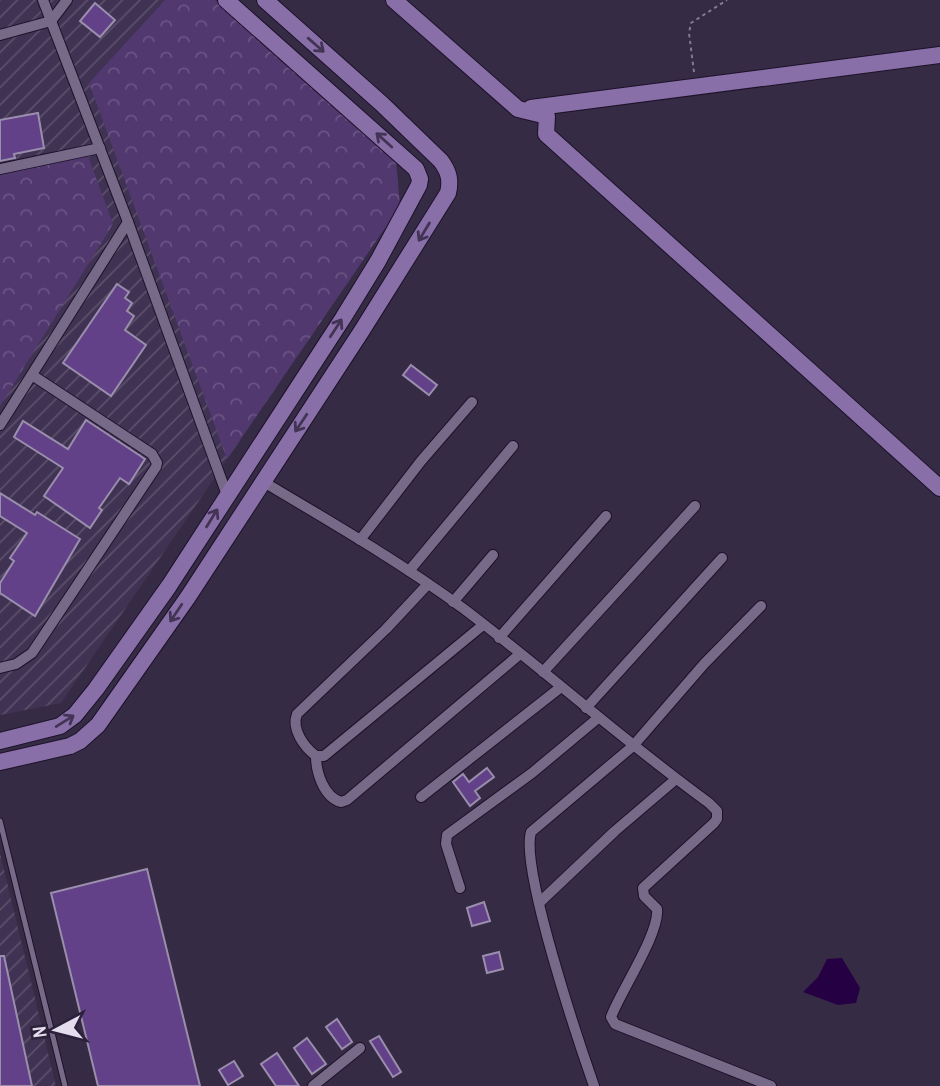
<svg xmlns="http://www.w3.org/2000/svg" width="940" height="1086" viewBox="0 0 940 1086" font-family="'Archivo Narrow',sans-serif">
	<defs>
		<pattern id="industrial-furrows" width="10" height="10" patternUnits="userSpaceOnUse" patternTransform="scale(1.75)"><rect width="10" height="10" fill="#403252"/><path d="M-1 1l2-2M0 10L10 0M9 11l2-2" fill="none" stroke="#5b4f6b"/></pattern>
		<pattern id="park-crowns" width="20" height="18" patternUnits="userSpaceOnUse" patternTransform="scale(1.75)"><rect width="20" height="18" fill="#51386f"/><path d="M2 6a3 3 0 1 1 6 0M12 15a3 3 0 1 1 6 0" fill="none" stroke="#6a5484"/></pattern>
	</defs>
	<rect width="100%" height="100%" fill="#362b45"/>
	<g fill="url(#industrial-furrows)">
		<path d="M0,0h215l181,162 4,44 -339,497 -61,12z"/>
		<path d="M0,853l56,233h-56z"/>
	</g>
	<g fill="url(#park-crowns)">
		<path d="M165,0h50l181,162 4,44 -173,253 -138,-376z"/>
		<path d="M88,156l25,68 -113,182v-231z"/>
	</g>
	<path fill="#250043" d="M842,958l18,30 -4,15 -18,2 -35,-13 15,-15 9,-18z"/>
	<g fill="#624188" stroke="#9a8ead" stroke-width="2">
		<path d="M95,3l20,17 -15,17 -20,-16z"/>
		<path d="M38,113l6,35 -30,6 1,4 -15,3v-41z"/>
		<path d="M117,284l12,8 -4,6 7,5 -5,8 7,5 -9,14 21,15 -35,51 -48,-33z"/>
		<path d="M411,365l26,20 -8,10 -26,-20z"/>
		<path d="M86,420l59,39 -16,25 -9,-6 -21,30 3,2 -12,18 -46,-32 19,-28 -49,-31 9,-16 45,28z"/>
		<path d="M0,493l35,22 2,-3 43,27 -45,77 -35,-23v-10l14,-22 -4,-3 17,-25 -27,-17z"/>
		<path d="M487,768l7,9 -19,14 5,7 -10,8 -17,-24 10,-8 6,8z"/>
		<path d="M147,869l53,217h-102l-47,-193z"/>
		<path d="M484,902l6,19 -18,5 -5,-18z"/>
		<path d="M499,952l4,17 -16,4 -4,-17z"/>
		<path d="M0,956h4l28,130h-32z"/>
		<path d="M337,1019l15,23 -10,7 -16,-22z"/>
		<path d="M379,1036l22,36 -8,5 -23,-36z"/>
		<path d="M307,1038l19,26 -14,10 -18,-26z"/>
		<path d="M277,1053l22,33h-23l-15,-22z"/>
		<path d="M234,1061l9,15 -15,9 -9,-15z"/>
	</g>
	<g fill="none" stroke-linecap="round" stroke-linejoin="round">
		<g stroke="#1d122a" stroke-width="7">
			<path id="lane" d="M0,821l65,265"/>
		</g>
		<g stroke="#1d122a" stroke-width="12">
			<g id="street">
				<path d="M43,0l85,222 99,273"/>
				<path d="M0,35l51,-14 16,-21"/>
				<path d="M0,169l100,-21"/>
				<path d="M0,425l128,-203"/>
				<path d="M262,481c69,41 138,81 202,128 83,63 161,133 245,194l8,8v8l-3,4 -71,65 1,8 13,13c3,24 -37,83 -46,108l4,7 156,62"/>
				<path d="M360,540l61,-79 51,-59"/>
				<path d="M409,571l104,-125"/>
				<path d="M428,584l-42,45 -89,85c-6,15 7,33 19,42h8l159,-131"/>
				<path d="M453,602l40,-47"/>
				<path d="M499,638l107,-122"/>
				<path d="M0,668l16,-4 16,-11 124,-186 1,-4 -5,-9 -120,-79"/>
				<path d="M543,672l152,-166"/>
				<path d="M586,708l136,-150"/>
				<path d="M316,756c0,17 8,41 25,46l6,-2 173,-146"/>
				<path d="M421,797l140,-110"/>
				<path d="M460,888l-14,-44 1,-9 85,-62 66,-55"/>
				<path d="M539,903l76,-72 61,-52"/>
				<path d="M313,1086l47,-38"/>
				<path d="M594,1086c-15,-43 -74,-218 -63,-254l102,-86 71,-82 57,-58"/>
			</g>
		</g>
		<g stroke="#1d122a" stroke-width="18">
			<g id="secondary">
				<path d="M394,0l124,109 29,7 -1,18 394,354"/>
				<path d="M531,108l409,-53"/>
				<path d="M0,741l60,-15 15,-11 21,-26 73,-103 174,-268 35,-57 41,-76 1,-6 -4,-10 -190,-169"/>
				<path d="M0,762l70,-16 10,-5 18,-16 90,-128 173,-265 87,-139c3,-13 1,-21 -7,-32l-59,-57 -117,-104"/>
			</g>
		</g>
		<path stroke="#837a90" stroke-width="2" stroke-dasharray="3.5 3.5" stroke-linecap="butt" d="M694,72l-5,-39 2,-10 36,-23"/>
		<use href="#lane" stroke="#776a88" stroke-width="5"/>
		<use href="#street" stroke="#776a88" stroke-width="10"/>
		<use href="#secondary" stroke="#896fa8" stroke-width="16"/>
	</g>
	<defs><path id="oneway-shaft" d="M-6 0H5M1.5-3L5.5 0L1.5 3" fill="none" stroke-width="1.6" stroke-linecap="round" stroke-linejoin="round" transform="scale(1.75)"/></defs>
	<g stroke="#433456">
		<use href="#oneway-shaft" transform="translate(316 45) rotate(41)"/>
		<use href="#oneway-shaft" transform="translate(384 140) rotate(-138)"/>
		<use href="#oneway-shaft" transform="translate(424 232) rotate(121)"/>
		<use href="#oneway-shaft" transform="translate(336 328) rotate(-57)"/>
		<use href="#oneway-shaft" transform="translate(301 423) rotate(124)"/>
		<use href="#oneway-shaft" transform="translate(212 518) rotate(-58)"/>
		<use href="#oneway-shaft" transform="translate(176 613) rotate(124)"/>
		<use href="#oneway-shaft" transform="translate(65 721) rotate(-32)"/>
	</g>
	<g transform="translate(56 1030) rotate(263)" stroke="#2c213a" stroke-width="5" paint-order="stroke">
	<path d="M0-5L12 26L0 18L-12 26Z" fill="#e4ddee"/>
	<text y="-10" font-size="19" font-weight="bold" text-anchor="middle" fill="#e4ddee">N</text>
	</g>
</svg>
